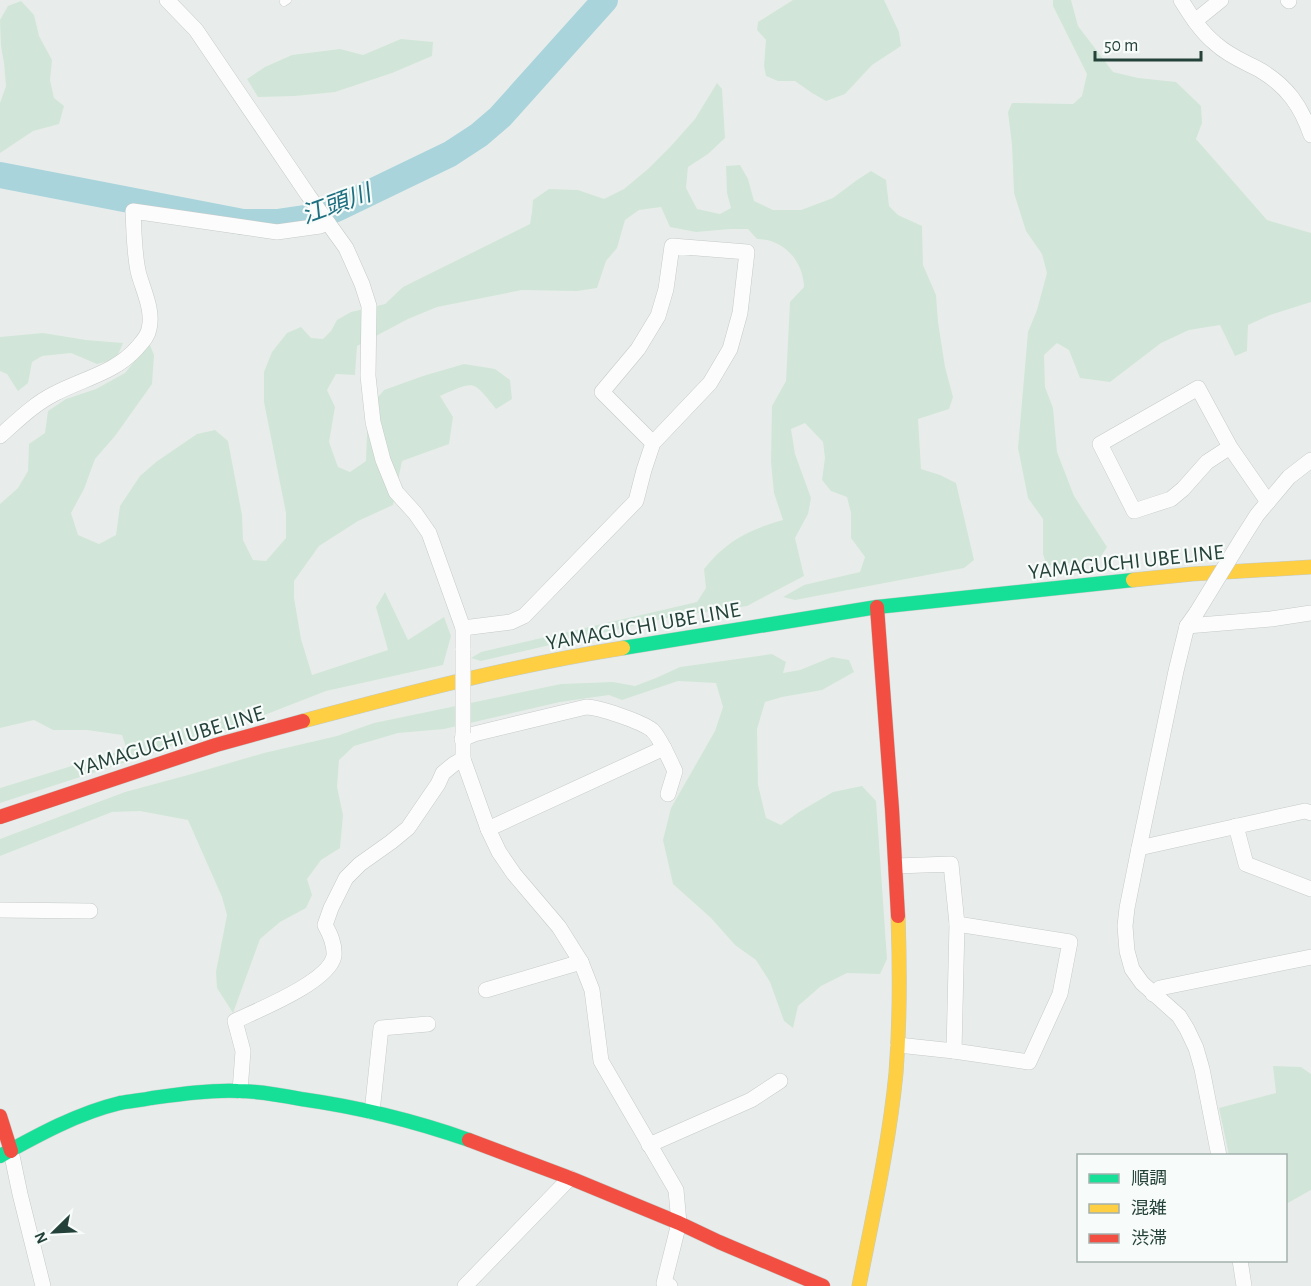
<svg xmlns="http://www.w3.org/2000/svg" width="1311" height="1286" viewBox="0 0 1311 1286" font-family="'Alegreya Sans','Noto Sans JP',sans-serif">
	<rect width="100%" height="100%" fill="#e8edeb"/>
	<g fill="#d1e6d8">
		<path d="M793,0h91l15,32 2,14 -29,19 -27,29 -19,7 -14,-8 -17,-12h-17l-12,-5 -2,-10 2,-26 -9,-10 1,-8z"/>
		<path d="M1053,0h18l7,26 35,46 25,6 38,4 25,24 1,17 -6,16 71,81 44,13v69l-41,13 -22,10 -1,26 -12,5 -15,-31 -31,5 -28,13 -51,39 -30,-4 -11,-28 -12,-7 -13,12 1,32 8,21 4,44 17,44 33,51 -8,12 -52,7 -4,-12v-35l-15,-21 -10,-50 10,-116 9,-22 10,-37 -5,-19 -16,-23 -12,-38 -2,-48 -4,-33 4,-9 61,1 9,-8 5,-22 -34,-68z"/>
		<path d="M21,1l13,14 5,21 13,24 -2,20 4,18 10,8 -5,18 -26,7 -33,22v-50l6,-17 -2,-23 -3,-17 -1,-26 8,-14z"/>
		<path d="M401,39l32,3 -1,14 -40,17 -57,19 -40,4 -37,1 -11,-18 18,-12 27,-12 48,-6 23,6z"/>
		<path d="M717,83l5,6 3,49 -17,16 -20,13 -2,21 11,21 23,5 11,-6 -4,-15 -1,-27 14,-1 8,14 6,22 19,9h28l32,-12 24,-18 14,-9 15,9 3,26 9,9 24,11 1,39 13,30 2,27 7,45 8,30 -4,12 -31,10 3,50 19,6 16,8 18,77 -10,8 -169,32 -12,-3 21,-12 56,-13 5,-15 -14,-19v-25l-4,-16 -16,-6 -9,-11 3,-22 -2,-16 -18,-19 -14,6 4,25 16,44 -3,16 -13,24 9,38 -57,30 -76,11 -190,44 -10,-3 10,-6 216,-50 9,-14 -2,-19c22,-28 46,-40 79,-49l-9,-27 -3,-31 1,-56 14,-25 4,-79 14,-15c-1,-27 -21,-48 -47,-48l-9,-10h-18l-34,3 -26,-5 -9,-20 -22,3 -14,10 -8,28 -11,13 -9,27 -20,3 -55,-1 -85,17 -29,12 -51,27 -2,29 -19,-1 -9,16 8,17 -6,35 9,25 12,5 16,-11 2,-52 16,-19 39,-14 41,-12 31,5 15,11 2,19 -16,10c-24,-30 -21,-28 -56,-13l13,21 -4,27 -47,17 -9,44 -35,16 -39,25 -25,35v17l7,41 11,36 76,-25 -12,-43 9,-15 23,48 36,-23 7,19 -8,29 -117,26 -98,38 -52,15 -28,11 -148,48v-15l114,-35 12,-6 -4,-12 -35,-5h-34l-19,-10 -34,8v-224l18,-16 10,-17 1,-27 16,-11 3,-22 18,-12 30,-10 29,-16 24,-30 5,12 -2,29 -37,52 -20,23 -11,30 -13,24 7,22 21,9 17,-9 4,-29 20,-30 16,-14 41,-28 18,-4 13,11 14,74 1,25 10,20 13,1 20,-23v-25l-22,-111v-30l8,-20 15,-19 14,-6 10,11 12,1 8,-8 6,-11 14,-8 34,-8 18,-17 127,-63 2,-12 1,-12 16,-11 29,1 26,9 20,-10 24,-20 23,-23 24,-27z"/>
		<path d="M43,333l43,7 37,3 -7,16 -19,5 -26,-11 -29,3 -10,6 -4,21 -10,8 -11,-17 -7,-3v-34z"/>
		<path d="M772,654l14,8 -3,11 17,-3 32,-13 17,3 5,12 -32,18 -40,7 -17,5 -8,27 1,56 8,33 15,7 18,-13 34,-20 29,-6 14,15 11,158 -7,15 -33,-1 -26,13 -23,20 -5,22 -9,-7 -14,-39 -14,-22 -21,-15 -24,-27 -38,-34 -10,-44 8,-32 44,-77 8,-24 -7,-24 -38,-2 -56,19 -13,-5 -49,7 -116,27 -46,4 -44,13 -15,14 -2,27 6,28 -3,33 -19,12 -14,19 5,16 -6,13 -26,14 -20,17 -27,74 -16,-25 -1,-16 11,-57 -5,-18 -34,-77 -48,-9 -28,1 -112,44v-17l125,-47 63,-17 76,-22 73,-17 37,-13 187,-39 52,-2 22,4 21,-8 24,-11z"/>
		<path d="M1273,1066l28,1 10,7v116l-25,14v-48l-57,-1 -10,-47 57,-15z"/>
	</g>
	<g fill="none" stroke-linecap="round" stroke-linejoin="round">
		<path stroke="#a9d4db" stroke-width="26" d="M0,175l243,47h34l34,-5 25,-8 114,-55 29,-19 21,-18 105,-117"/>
		<g stroke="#c5cac8" stroke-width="9">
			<path id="lane" d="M284,2l3,-2"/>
		</g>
		<g stroke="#c5cac8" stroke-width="16">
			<g id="street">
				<path d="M167,0l29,30 112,165 38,53 16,36 7,22 -1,70 5,46 10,38 13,32 19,21 14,20 34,95v22"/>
				<path d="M1181,0c10,16 20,32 35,44 13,12 29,18 44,26 27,16 41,36 51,65"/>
				<path d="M1288,0l1,1"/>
				<path d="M1195,21l26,-21"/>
				<path d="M0,436c17,-15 34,-32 54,-42 28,-15 61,-21 83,-46 5,-6 11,-12 12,-19 5,-19 -7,-41 -11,-58 -4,-20 -4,-40 -5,-60l144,21 43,-6 8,-3"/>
				<path d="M1230,447l-23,15 -24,27 -12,10 -37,12 -34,-67 98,-56 32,59 38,55"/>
				<path d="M1243,537l14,-22 32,-38 22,-17"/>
				<path d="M1197,612l-10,14 -11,45 -37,177 -12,60 -2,18 2,25 5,18 10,14 37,33 8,13 9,19 6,21 17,87"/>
				<path d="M1187,626l84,-7 40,-6"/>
				<path d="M463,628l48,-6 13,-6 112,-115 8,-31 9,-27 57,-60 20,-34 10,-36 7,-61 -75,-6 -6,43 -8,27 -20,33 -36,43 51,51"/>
				<path d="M463,733v26l25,70 11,23 15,22 45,53 22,35 11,28 9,71 75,129 3,33 -15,60 6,3"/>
				<path d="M462,739l12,-5 112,-27c13,0 56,15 66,23 8,7 18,31 23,41l-7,23"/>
				<path d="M1236,826l10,38 65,25"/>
				<path d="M488,829l176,-81"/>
				<path d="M1139,848l166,-37 6,2"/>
				<path d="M896,866l55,-2 6,60 -3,127 -56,-6"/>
				<path d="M0,910l90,1"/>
				<path d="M486,990l95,-28"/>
				<path d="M1153,994l7,-6 151,-31"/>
				<path d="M954,1051l75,11 31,-68 10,-52 -113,-18"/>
				<path d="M240,1091l3,-40 -8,-30c23,-11 94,-39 99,-65 1,-12 -4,-22 -9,-31l6,-17 15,-30 14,-14 31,-22 17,-14 30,-44 5,-11 11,-9 9,-5"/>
				<path d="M372,1112l9,-84 47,-4"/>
				<path d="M649,1145l102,-45 29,-19"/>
				<path d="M11,1151l9,43 23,92"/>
				<path d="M1240,1260l4,26"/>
				<path d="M465,1286l105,-108"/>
			</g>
		</g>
		<g stroke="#c3cbc8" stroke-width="15">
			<g id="fast">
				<path d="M623,648l254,-41 256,-27"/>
				<path d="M0,1156c38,-21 78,-43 120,-53 11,-2 22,-3 32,-5 29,-4 57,-8 86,-7 21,0 42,4 63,8 57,8 114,22 168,41"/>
			</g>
		</g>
		<g stroke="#c3cbc8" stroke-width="15">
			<g id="slow">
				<path d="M1133,580l59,-6 119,-7"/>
				<path d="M303,721c105,-28 212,-56 320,-73"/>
				<path d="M859,1286c14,-71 30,-141 37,-213 4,-52 4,-104 2,-157"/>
			</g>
		</g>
		<g stroke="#c3cbc8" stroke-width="15">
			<g id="jam">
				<path d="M877,607l15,202 6,107"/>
				<path d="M0,817l216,-72 87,-24"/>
				<path d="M0,1116l11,35"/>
				<path d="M469,1140l101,38 109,45 40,19 104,44"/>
			</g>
		</g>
		<use href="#lane" stroke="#fcfcfc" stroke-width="8"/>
		<use href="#street" stroke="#fcfcfc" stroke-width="15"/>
		<use href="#fast" stroke="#16e098" stroke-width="14"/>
		<use href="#slow" stroke="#ffcf43" stroke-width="14"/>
		<use href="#jam" stroke="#f24e42" stroke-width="14"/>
		<g stroke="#c5cac8" stroke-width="16" stroke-linecap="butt">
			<g id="street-bridge">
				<path d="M1197,612l46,-75"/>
				<path d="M463,733v-83"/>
			</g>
		</g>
		<use href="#street-bridge" stroke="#fcfcfc" stroke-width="15"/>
	</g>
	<g text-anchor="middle" stroke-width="4.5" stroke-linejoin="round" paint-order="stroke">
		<g font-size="22" fill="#24423a" stroke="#f7fbf9">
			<text transform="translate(1126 561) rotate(-6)" y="8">YAMAGUCHI UBE LINE</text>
			<text transform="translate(643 625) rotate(-10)" y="8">YAMAGUCHI UBE LINE</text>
			<text transform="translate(169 740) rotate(-17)" y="8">YAMAGUCHI UBE LINE</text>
		</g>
		<g font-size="24" font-style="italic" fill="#1c6f80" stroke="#f7fbf9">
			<text transform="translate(336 204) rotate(-20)" y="8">江頭川</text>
		</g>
	</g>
	<rect x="1077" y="1154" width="210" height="108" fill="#f7fbf9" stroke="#a3b1ad" stroke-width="1.5"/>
	<rect x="1089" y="1174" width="30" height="9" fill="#16e098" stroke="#a3b1ad" stroke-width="1.5"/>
	<text x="1131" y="1184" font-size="18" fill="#24423a">順調</text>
	<rect x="1089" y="1204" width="30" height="9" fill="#ffcf43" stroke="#a3b1ad" stroke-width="1.5"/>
	<text x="1131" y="1214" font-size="18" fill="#24423a">混雑</text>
	<rect x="1089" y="1234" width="30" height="9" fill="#f24e42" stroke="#a3b1ad" stroke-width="1.5"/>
	<text x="1131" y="1244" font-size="18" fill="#24423a">渋滞</text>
	<g transform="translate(54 1232) rotate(246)" stroke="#f7fbf9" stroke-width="4.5" paint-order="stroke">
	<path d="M0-4.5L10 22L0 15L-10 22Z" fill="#24423a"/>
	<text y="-9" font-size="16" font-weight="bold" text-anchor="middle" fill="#24423a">N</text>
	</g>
	<path d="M1095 51v9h106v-9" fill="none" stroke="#24423a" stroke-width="3"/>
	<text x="1104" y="51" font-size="18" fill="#24423a" stroke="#f7fbf9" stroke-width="4.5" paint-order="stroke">50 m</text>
</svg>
